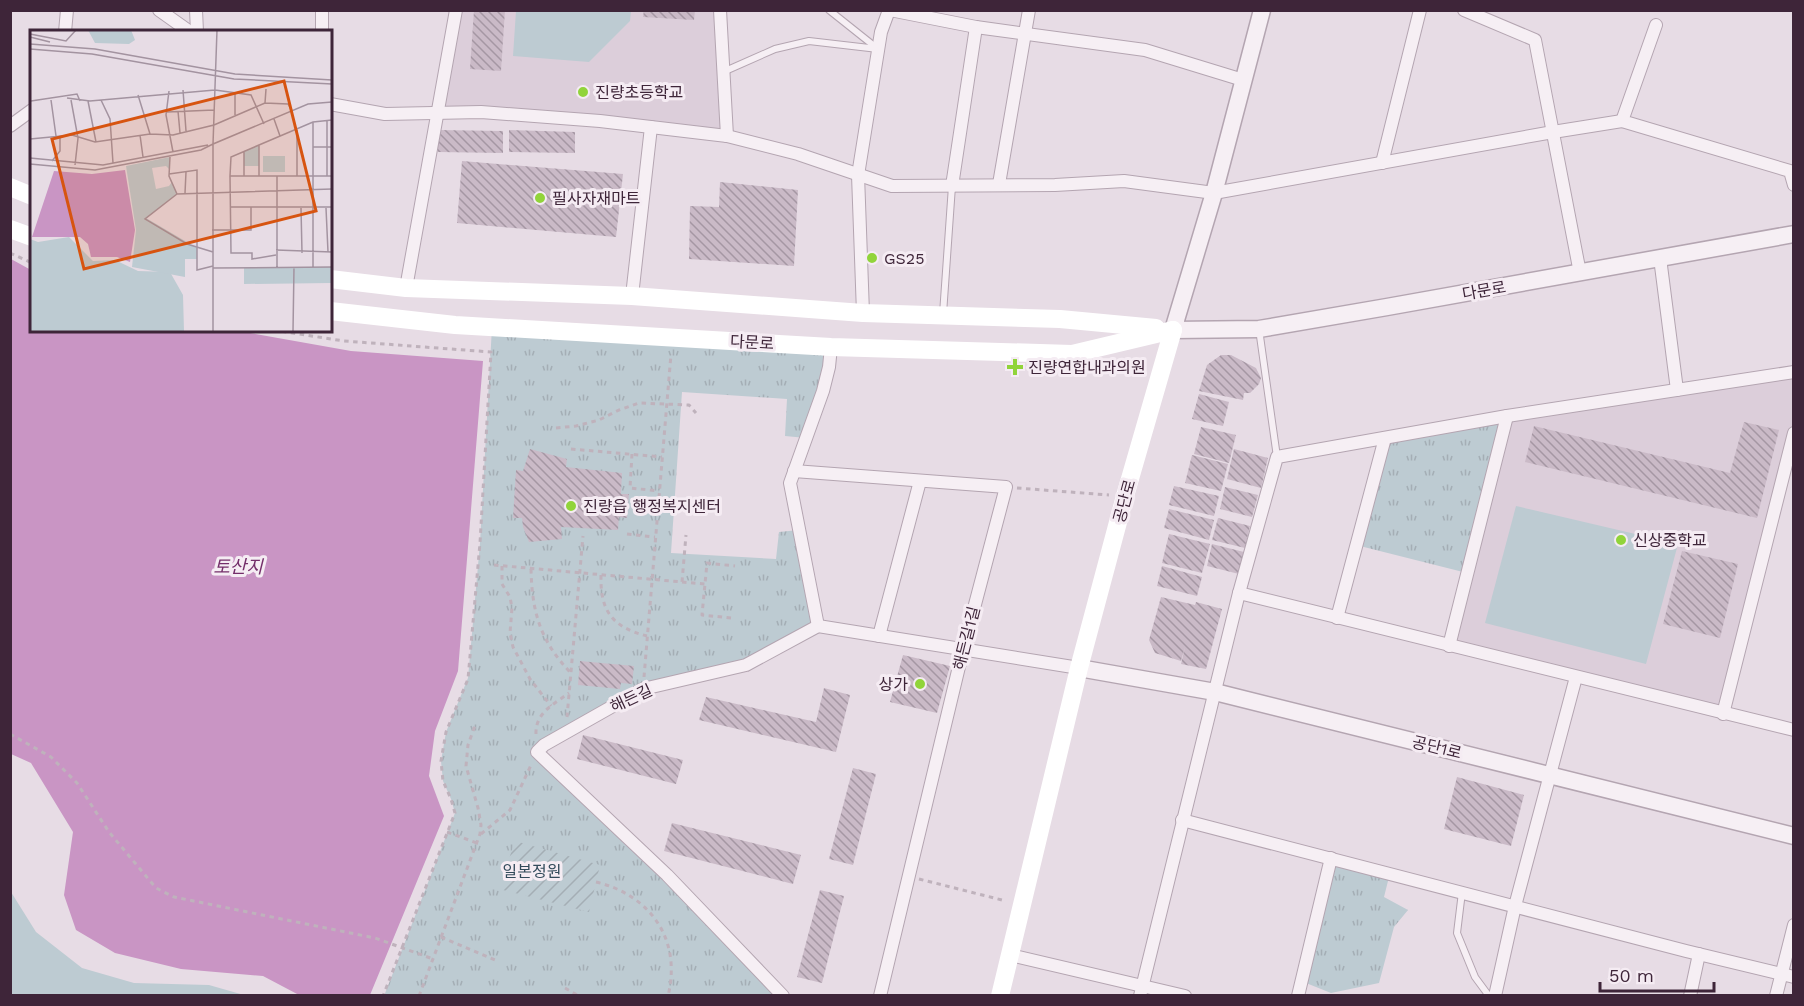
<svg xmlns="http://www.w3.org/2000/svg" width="1804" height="1006" viewBox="0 0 1804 1006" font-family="'Work Sans','Noto Sans KR',sans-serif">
	<defs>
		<pattern id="park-tufts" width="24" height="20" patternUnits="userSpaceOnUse" patternTransform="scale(1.5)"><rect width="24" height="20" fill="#bdcbd2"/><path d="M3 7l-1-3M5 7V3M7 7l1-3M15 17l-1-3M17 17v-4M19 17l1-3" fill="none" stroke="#a4aeb5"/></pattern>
		<pattern id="garden-furrows" width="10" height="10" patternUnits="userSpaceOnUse" patternTransform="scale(1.5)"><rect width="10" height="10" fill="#bdcbd2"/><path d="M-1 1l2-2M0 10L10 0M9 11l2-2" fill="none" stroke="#a4aeb5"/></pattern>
		<pattern id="building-back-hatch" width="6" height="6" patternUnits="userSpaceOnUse" patternTransform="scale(1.5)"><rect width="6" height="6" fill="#cabac7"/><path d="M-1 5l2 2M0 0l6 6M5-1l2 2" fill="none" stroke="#a597a3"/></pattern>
	</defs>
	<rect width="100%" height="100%" fill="#e7dce5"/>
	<g fill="#dcceda">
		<path d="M456,11h264l7,125 -290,-23z"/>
		<path d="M1793,372v62l-70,280 -274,-68 58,-230z"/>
	</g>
	<g fill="#bdcbd2">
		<path d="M516,11v-1l115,1 -1,10 -41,41 -76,-6z"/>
		<path d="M1516,506l162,38 -32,120 -161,-41z"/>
		<path d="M11,892l25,40 46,36 52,15 75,2 35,10h-233z"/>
	</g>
	<g fill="url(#park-tufts)">
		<path d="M492,327l339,20 -25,91 -21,-2 2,-37 -105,-7 -11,161 105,6 3,-27 20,-2 19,96 -72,39 -103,24 -106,63 246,243 -399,1 71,-183 -4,-14 -8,-18 -2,-20 5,-29 22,-54 12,-135z"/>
		<path d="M1507,416l-40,157 -111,-28 29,-107z"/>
		<path d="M1331,858l59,15 -6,24 24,13 -14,17 -15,56 -48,10 -30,-12z"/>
	</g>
	<path fill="url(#garden-furrows)" d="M515,841l85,24 -11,47 -90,-23z"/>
	<path fill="#c995c4" d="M11,259l20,11 1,60h201l118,21 132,10 -25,310 -23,60 -6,45 15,40 -74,179h-71l-36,-19 -82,-7 -66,-16 -39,-23 -12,-35 9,-63 -42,-69 -20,-9z"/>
	<g fill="url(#building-back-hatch)">
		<path d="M474,10h31l-4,61 -31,-2z"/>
		<path d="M644,10h51l-1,10 -51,-3z"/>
		<path d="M438,130l65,1v22l-65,-1z"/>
		<path d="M509,130l66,2v21l-66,-1z"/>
		<path d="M462,161l161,13 -7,63 -159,-14z"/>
		<path d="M720,182l78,8 -4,76 -105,-7 1,-53 29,1z"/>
		<path d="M1221,355h10l25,13 5,10 -2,6 -9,9h-6l-1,7 -44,-9 8,-26z"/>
		<path d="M1199,394l30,8 -6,24 -31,-7z"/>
		<path d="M1744,422l35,8 -22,88 -232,-56 9,-36 196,47z"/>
		<path d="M1201,427l35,8 -7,28 -35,-9z"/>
		<path d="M530,449l37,10 -1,8 56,6 -1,21h8l-2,24 -8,-1 -1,13 -57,-3 1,12 -33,3 -6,-15 -1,-9h-9l3,-48 7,1z"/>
		<path d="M1234,449l34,9 -7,30 -34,-9z"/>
		<path d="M1192,455l36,9 -7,27 -36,-8z"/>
		<path d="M1174,486l45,10 -5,20 -45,-11z"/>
		<path d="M1225,487l33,8 -6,22 -32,-8z"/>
		<path d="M1169,509l45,11 -5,20 -45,-12z"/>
		<path d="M1218,518l32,8 -5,22 -33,-8z"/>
		<path d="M1169,534l41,10 -8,29 -40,-10z"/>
		<path d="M1212,544l32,8 -5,22 -32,-8z"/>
		<path d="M1682,551l56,13 -18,74 -57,-14z"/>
		<path d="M1162,566l40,11 -5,19 -40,-10z"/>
		<path d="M1161,597l34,8 1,-3 26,7 -16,60 -25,-5 4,-17 -4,14 -26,-8 -6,-13z"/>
		<path d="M903,655l47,11 -13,47 -47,-11z"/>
		<path d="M580,661l54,5 -2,18 -11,-1 -1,6 -42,-4z"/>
		<path d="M824,688l26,7 -14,57 -137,-32 7,-23 110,25z"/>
		<path d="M583,735l100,25 -7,24 -99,-25z"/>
		<path d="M853,768l23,6 -23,91 -24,-6z"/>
		<path d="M1457,777l67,18 -13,51 -67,-17z"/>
		<path d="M672,823l129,32 -8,29 -129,-33z"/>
		<path d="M820,890l24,6 -22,87 -25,-6z"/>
	</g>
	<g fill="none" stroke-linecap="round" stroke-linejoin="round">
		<g stroke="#b4a5b1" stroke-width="8">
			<g id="service">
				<path d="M829,10l49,39"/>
				<path d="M723,72l52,-23 34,-8 69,8"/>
				<path d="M943,314l9,-128"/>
				<path d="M1259,329l18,128"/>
				<path d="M1462,892l-5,41 18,44 14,19"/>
			</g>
		</g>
		<g stroke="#b4a5b1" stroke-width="14">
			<g id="minor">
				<path d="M159,10l31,22"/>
				<path d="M196,10l1,22"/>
				<path d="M322,10v22"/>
				<path d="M720,10l7,126"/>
				<path d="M890,10l86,17 169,23 98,30"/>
				<path d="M1464,10l71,30 45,233"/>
				<path d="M1656,25l-34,96 168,50 4,14"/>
				<path d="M65,32l2,-22"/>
				<path d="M330,104l55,10 96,-2 119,9 127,15 71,18 94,32 163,-1 69,-4 90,12 339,-61 69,-11"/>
				<path d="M10,126l22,-16"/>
				<path d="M1382,163l38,-153"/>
				<path d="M999,184l30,-174"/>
				<path d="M952,186l24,-159"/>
				<path d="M1660,258l17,132"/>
				<path d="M406,288l50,-278"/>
				<path d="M632,296l19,-169"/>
				<path d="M863,313l-5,-138 23,-143 8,-22"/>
				<path d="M1794,372l-287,44 -230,41 -38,136 555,137"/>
				<path d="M794,471l212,16 -43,163 -83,346"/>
				<path d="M1337,618l48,-180"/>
				<path d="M818,626l-28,-143 33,-92 6,-24 2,-20"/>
				<path d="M818,626l261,42"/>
				<path d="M879,636l41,-155"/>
				<path d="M1449,646l58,-230"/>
				<path d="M1723,714l71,-281"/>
				<path d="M1182,820l504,131 108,26"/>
				<path d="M1010,955l175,41"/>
				<path d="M783,996l-116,-121 -130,-123 7,-7 99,-56 103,-24 72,-39"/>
				<path d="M1140,996l99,-403"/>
				<path d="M1298,996l33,-138"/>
				<path d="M1495,996l20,-90 61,-229"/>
				<path d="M1690,996l9,-42"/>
				<path d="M1776,996l18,-71"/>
			</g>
		</g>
		<g stroke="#b4a5b1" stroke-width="19">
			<g id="tertiary">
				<path d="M1262,10l-48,183 -41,137 86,-1 128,-22 407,-73"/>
				<path d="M1079,668l136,24 579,144"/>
			</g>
		</g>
		<g stroke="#bfb2bc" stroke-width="3" stroke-dasharray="4.5 4.5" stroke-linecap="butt">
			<path d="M10,253l22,10"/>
			<path d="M273,330l71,11 147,11 -11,191 -12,136 -22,53 -5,29 2,20 8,18 4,14 -72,183"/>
			<path d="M556,428l20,-2 23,-6 20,-10 20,-7 50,2 7,8"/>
			<path d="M571,449l91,8"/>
			<path d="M632,454l-2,34 29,3"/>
			<path d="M1017,488l92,7"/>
			<path d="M658,503l30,3"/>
			<path d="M627,534l28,3"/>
			<path d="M494,565l188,17 4,-47"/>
			<path d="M502,566v18l8,13 2,11 -2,25 3,14 17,32 21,27"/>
			<path d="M531,569c1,43 9,72 40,104"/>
			<path d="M601,575c-1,36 11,52 46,61"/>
			<path d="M682,582l23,2"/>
			<path d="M731,618l-29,-3 5,-52 28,3"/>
			<path d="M644,677l27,-323"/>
			<path d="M567,717l16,-181"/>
			<path d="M10,734l41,23 26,26 32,49 47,56 18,9 201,41 58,21"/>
			<path d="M536,734c-1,-21 18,-30 33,-41"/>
			<path d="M447,832l30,11"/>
			<path d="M481,834l29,-24 22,-47"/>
			<path d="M919,879l87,22"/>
			<path d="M596,882c54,13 86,57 72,114"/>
			<path d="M441,937l54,23"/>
			<path d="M565,988l14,8"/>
			<path d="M419,996l61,-162 1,-9 -3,-17 -12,-42 2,-21 8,-22"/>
		</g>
		<use href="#service" stroke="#f6eff4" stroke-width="6"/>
		<use href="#minor" stroke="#f6eff4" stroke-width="12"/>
		<use href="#tertiary" stroke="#f6eff4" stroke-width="16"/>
		<g stroke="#fff" stroke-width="18">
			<path d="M10,187l22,9"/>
			<path d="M10,229l22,8"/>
			<path d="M330,279l76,9 226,8 231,17 197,6 96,9"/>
			<path d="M330,311l125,14 376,22 241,7 101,-24"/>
			<path d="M1000,996l79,-328 46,-172 48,-166"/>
		</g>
	</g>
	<g fill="#91d43a" stroke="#f5ecf3" stroke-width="2">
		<circle cx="583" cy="92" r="6"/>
		<circle cx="540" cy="198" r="6"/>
		<circle cx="872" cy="258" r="6"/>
		<path d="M1012 358h6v6h6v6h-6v6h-6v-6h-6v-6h6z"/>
		<circle cx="571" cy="506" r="6"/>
		<circle cx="1621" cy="540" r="6"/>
		<circle cx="920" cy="684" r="6"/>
	</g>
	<g text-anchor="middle" stroke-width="6" stroke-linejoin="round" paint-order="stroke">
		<g font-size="16" fill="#3e2539" stroke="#f5ecf3" text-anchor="start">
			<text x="595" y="98">진량초등학교</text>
			<text x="552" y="204">필사자재마트</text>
			<text x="884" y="264">GS25</text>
			<text x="1028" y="373">진량연합내과의원</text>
			<text x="583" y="512">진량읍 행정복지센터</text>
			<text x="1633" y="546">신상중학교</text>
			<text x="908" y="690" text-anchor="end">상가</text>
		</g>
		<g font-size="16" fill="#3e2539" stroke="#f5ecf3">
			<text transform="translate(1484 290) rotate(-10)" y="6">다문로</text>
			<text transform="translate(752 342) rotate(3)" y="6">다문로</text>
			<text transform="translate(1124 501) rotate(-75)" y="6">공단로</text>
			<text transform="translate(966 638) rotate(-76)" y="6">해든길1길</text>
			<text transform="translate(631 698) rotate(-25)" y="6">해든길</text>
			<text transform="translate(1437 747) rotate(14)" y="6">공단1로</text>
		</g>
		<g font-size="16" fill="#324b5b" stroke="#f5ecf3">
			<text x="532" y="877">일본정원</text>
		</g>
		<g font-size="18" font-style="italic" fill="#742e6a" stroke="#f5ecf3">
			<text x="238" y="573">토산지</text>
		</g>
	</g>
	<g transform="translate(30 30)">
		<rect width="302" height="302" fill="#e7dce5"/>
		<path d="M233,126h22v16h-22zM39,207l24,24 22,-1 23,11 32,1 13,23 1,36h-154v-92l8,3z" fill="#bdcbd2"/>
		<path d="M101,0l4,10 -6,4 -34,-1 -7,-13zM301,237v16l-87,1v-16z" fill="#bdcbd2"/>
		<path d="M229,115v21h-15v-15zM140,127v13l-4,-4 -14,2 4,21 13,-3 3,-4 5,12 -31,24 51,30v11h-12v18l-53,-10 4,-37 -10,-64z" fill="#bdcbd2"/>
		<path d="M95,140l10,60 -5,32 -13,-5h-26l-3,-13 -8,-7h-48l22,-66 38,3z" fill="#c995c4"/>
		<path fill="none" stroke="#a393a0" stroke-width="1.5" d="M187,0l-4,114 95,-40 24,-2M0,4l36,7 10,-11M0,7l20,5M0,14l65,5 140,25 97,6M0,19l62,5 142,25 98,5M0,56v19M236,59l-1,14 23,1 4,7M153,60l3,41M139,61l-3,24 7,37M108,65l12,39M37,68l23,3 125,-11 36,5 13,29M21,70l5,36M41,70l7,38 -3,27M71,70l9,19 3,44M1,71l46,-7 3,7M58,71l8,41M148,81l2,22M137,82l47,-2M205,85v-22M244,89l6,17M302,90l-19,2 -82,35 -1,19h102M110,105l3,22M0,109l42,-4 23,7 55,-8 23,1 41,-10 51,-22M283,117h19M140,127l-1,19 8,18M0,128l73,7 105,-20M22,131l8,-10v-15M0,134l65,6 106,-20 12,-6M139,144l28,-4v100l16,-4M200,146l1,77h21v6l24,-4M214,146v-25M229,146v-31M267,146v-46M297,146v-55M155,163l1,-21M147,164l155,-5M147,164l-32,25 42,25 26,8M200,177h102M271,178l1,45M296,178l2,44M182,200h39v-23M246,220l56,2M247,237v-91M283,237v-145M183,238l119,-1M183,301v-187M263,301l1,-64"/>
		<path fill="#d75410" fill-opacity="0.15" stroke="#d75410" stroke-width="3" d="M254,51l32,130 -232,58 -32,-130z"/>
		<rect width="302" height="302" fill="none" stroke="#3e2539" stroke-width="3"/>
	</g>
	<rect width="1804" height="1006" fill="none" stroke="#3e2539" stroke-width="24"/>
	<path d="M1600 982v9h114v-9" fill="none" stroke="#3e2539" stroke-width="3"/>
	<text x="1609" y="982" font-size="18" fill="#3e2539" stroke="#f5ecf3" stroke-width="4.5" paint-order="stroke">50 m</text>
</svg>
